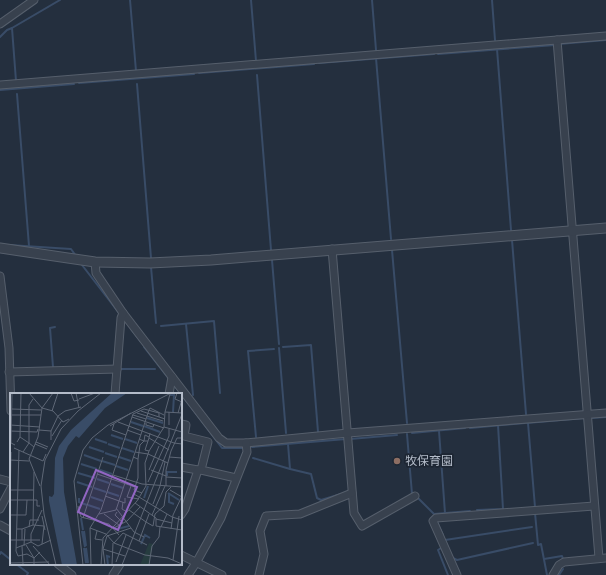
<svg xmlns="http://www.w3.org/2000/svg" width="606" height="575" viewBox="0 0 606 575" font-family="Helvetica,'Noto Sans JP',sans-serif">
	<rect width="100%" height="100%" fill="#242f3e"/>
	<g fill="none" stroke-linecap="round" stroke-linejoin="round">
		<g stroke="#394c67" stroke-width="2">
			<path d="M130,0l6,71"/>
			<path d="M251,0l5,61"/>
			<path d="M372,0l4,50"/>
			<path d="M492,0l3,40"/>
			<path d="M12,28l48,-28"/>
			<path d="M0,37l7,-7 5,-2 4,53"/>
			<path d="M559,44l47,-4"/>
			<path d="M497,49l14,181"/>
			<path d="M438,54l117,-9"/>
			<path d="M376,58l15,181"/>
			<path d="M319,63l115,-9"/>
			<path d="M199,73l115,-9"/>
			<path d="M257,75l14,175"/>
			<path d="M79,83l115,-9"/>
			<path d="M137,84l14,174"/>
			<path d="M0,90l74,-6"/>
			<path d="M17,94l12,152"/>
			<path d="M512,240l14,174"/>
			<path d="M9,245l62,4 5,7"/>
			<path d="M392,250l15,173"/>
			<path d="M272,260l7,84"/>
			<path d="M82,265l37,48"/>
			<path d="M151,267l5,56"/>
			<path d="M186,324l7,71"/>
			<path d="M161,326l53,-5 6,72"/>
			<path d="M131,329l10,13"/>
			<path d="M144,347l25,32"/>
			<path d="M283,347l28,-2 7,87"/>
			<path d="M279,348l7,85"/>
			<path d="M53,367l-3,-39 5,-1"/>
			<path d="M121,369h34"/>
			<path d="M174,385l7,9"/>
			<path d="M181,394l41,54h20"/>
			<path d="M591,418l15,-1"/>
			<path d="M527,423l57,-5"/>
			<path d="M528,423l7,84"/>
			<path d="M470,428l55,-5"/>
			<path d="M439,431l6,82"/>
			<path d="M412,433l53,-5"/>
			<path d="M407,434l5,60"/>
			<path d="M256,437l-8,-86 26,-2"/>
			<path d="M350,439l47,-4"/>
			<path d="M181,443l1,-5"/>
			<path d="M288,444l2,25 21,5 6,24 4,2 20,-6"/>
			<path d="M252,447l94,-8"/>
			<path d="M253,458l37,11"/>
			<path d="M418,498l16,16 36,-3"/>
			<path d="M477,510l26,-1 -5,-84"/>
			<path d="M535,513l3,32 3,-1 6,31"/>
			<path d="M437,522l6,13"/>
			<path d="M445,540l87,-13"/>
			<path d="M441,548l-3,2 10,25"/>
			<path d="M0,554l1,-2 10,8"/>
			<path d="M453,558l4,2 76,-17"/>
			<path d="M544,559l18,-3 1,3"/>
			<path d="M16,564l12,9 -1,2"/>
			<path d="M559,575l4,-6"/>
		</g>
		<g stroke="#565f6c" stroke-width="9">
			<g id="minor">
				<path d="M0,24l34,-24"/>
				<path d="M557,40l42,518"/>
				<path d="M0,85c202,-17 404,-33 606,-49"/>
				<path d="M332,249l22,264 8,13 53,-30"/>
				<path d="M95,262l1,11 27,40 96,125 7,5h20l102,-10 258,-20"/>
				<path d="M0,276l9,72 2,63"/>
				<path d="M9,372l108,-3"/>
				<path d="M115,394l6,-76 2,-5"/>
				<path d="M169,394l3,-17"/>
				<path d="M181,424l5,1 -2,11 24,6 -7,28 35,8"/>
				<path d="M181,467l17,3"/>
				<path d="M0,479l11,3"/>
				<path d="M0,509l11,-21"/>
				<path d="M181,515l4,-6 13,-39h3"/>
				<path d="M0,525l11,6"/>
				<path d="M181,555l41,20"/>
				<path d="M58,564l14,11"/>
				<path d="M113,575l7,-11"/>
				<path d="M188,575l8,-12 25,-45 26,-66 -1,-9"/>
				<path d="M259,575l5,-21 -4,-23 6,-15 34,-2 52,-21"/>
				<path d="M457,575l-24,-54 3,-3 158,-12"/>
				<path d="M553,575l6,-10 5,-3 42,-4"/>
			</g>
		</g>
		<g stroke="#565f6c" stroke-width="11">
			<path id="tertiary" d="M0,248l95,14 55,1 61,-3 395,-32"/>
		</g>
		<use href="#minor" stroke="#38414e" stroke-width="7"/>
		<use href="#tertiary" stroke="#38414e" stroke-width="9"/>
	</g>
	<circle fill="#8d6e63" stroke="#1d2633" stroke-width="1.5" cx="397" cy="461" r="4"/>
	<g text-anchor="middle" stroke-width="3.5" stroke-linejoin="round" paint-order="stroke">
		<g font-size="12" fill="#b4bcc9" stroke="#1d2633" text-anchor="start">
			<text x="405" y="465">牧保育園</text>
		</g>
	</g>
	<g transform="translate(10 393)">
		<rect width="172" height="172" fill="#242f3e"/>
		<path d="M139,150l4,1 -4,21h-9z" fill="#263c3f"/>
		<path d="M102,0h15l-22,15 -26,30 -3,-2 -8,10 -5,12 1,34 13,73h-15l-13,-64v-5l3,1 2,-3 1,-36 4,-12 12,-16z" fill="#394c67"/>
		<path fill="none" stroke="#394c67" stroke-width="2" d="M160,2h4l-1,17M137,25l16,5M121,29l12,4M134,33l16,6M101,42l12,4M85,46l12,4M115,46l12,4M98,51l12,4M79,54l15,5M112,55l12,4M95,60l12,4M74,62l17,6M109,64l12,4M92,68l13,4M71,71l16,5M106,73l12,4M90,77l12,4M68,80l17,5M157,83v-4h10M87,86l12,4M67,89l15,5M101,91l12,4M84,95l12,4M97,99l12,4M158,100l11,7M159,101v8l5,2M81,104l12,4M69,105v4l8,3M134,105l4,-12M78,112l12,4M71,125l2,12M72,138l3,16M74,138l2,15M109,138l-2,-2 12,-3M131,151l4,-9 5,3M74,155l2,15M76,155l2,15M98,172l-1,-9 3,1"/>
		<path fill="none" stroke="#5e6776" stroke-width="1" d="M2,0l-1,50 4,2M19,0l13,15 11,3 10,11 6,-3M61,0l3,8 5,-1M66,0l3,15M167,0l-2,6 7,3M23,6l-4,6v38l5,4M69,6l16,-6M2,16l29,1M139,17l1,-2 14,7M42,18l6,-18M131,18l24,8M155,19l17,1M127,20l26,8M168,20l4,-14M0,22h31M123,22l13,4M122,24l32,11M108,29l56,21 8,1M136,30v2l7,2 1,-3M104,31l-2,6 14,5M0,32l30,2M159,32v-13M100,33l21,-13M154,34l18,5M29,37l12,1M117,37l14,5M0,38l27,1 1,-3M140,40l-1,5 20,12M42,43l10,-16M10,44l9,6 -6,9M139,45l-1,3h-4l1,-6 4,2M41,47v-9l7,-15 7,-5 16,-4M138,48l-3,9 4,1M7,49l3,-5 1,-44M26,49l12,5M25,51l12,5M4,55l29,13 3,-7M9,57l-3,101 2,5 9,-2 7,4M125,59l13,2 20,9M123,64l5,2v19l-4,12 8,3M159,64l13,1M128,66l2,-14 4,-4 -5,-2M0,67l19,1M139,77l10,-24M141,77l15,6M87,81l38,13M103,82l29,9 40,3M156,84l16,1M138,89l21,-46v-7M30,93l-11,-27 9,-22 4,-29 11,-15M121,93l-4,11 12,2M150,93l5,-24M156,93v-16l5,-19 6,-13h5M0,97h24M160,97l12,7M124,101l38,23 10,3M95,103l20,7v-5M0,107h27v6h3M113,109l-1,7 5,3M125,110l21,15v8l26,4M143,111l7,-18M0,113l1,-54M68,113l3,11 28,7 10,11M106,115l18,24 10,5M32,117l-11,24v8l7,4 13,-6M119,117l17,12 -7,19M107,119l-2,3 8,8M89,121l17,-4 33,-100M94,121l15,11M139,121l-3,8 7,4 2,-12 9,-8 2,-14 5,-5M0,122h16l1,-15M142,122l13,-29M32,123l3,14M73,125l20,-61M146,126l16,4M117,128l13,-14M23,132l1,-53M19,134l1,-7h9M151,134l6,-13M80,135l16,6 8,9 31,12 23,3 14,6M104,135l13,-7M7,136h5v11M12,136l11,-4 11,1 -2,18M161,136l2,-14 9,-19M87,138l-2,8 7,1M0,147h30M104,150l9,-10 24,12M16,152l8,13M12,153l1,18M14,153l1,-17M23,153l17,19M6,155l15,-6M93,156l22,7M163,167l6,-44M106,169l10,-27M0,170l39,-1M24,171v-6l6,-6M46,172l-12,-51 -3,-28 4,-26 16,-31 17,-18 23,-18M73,172l-9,-84 9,-31 9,-12 16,-13 63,-32M81,172l-1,-37 11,-18 32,-96 11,-5 15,4v4M91,172l2,-27 34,-37 9,-15 -1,-23 4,-12 15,-24 1,-15 5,-18M95,172l-2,-16 4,-13 24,-8M102,172l1,-22M112,172l60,-151M139,172l3,-19 7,-9 1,-10"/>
		<path fill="#9266c3" fill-opacity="0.15" stroke="#9266c3" stroke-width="2" d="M86,77l41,17 -19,43 -40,-18z"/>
		<rect width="172" height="172" fill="none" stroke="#b4bcc9" stroke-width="2"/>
	</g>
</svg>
